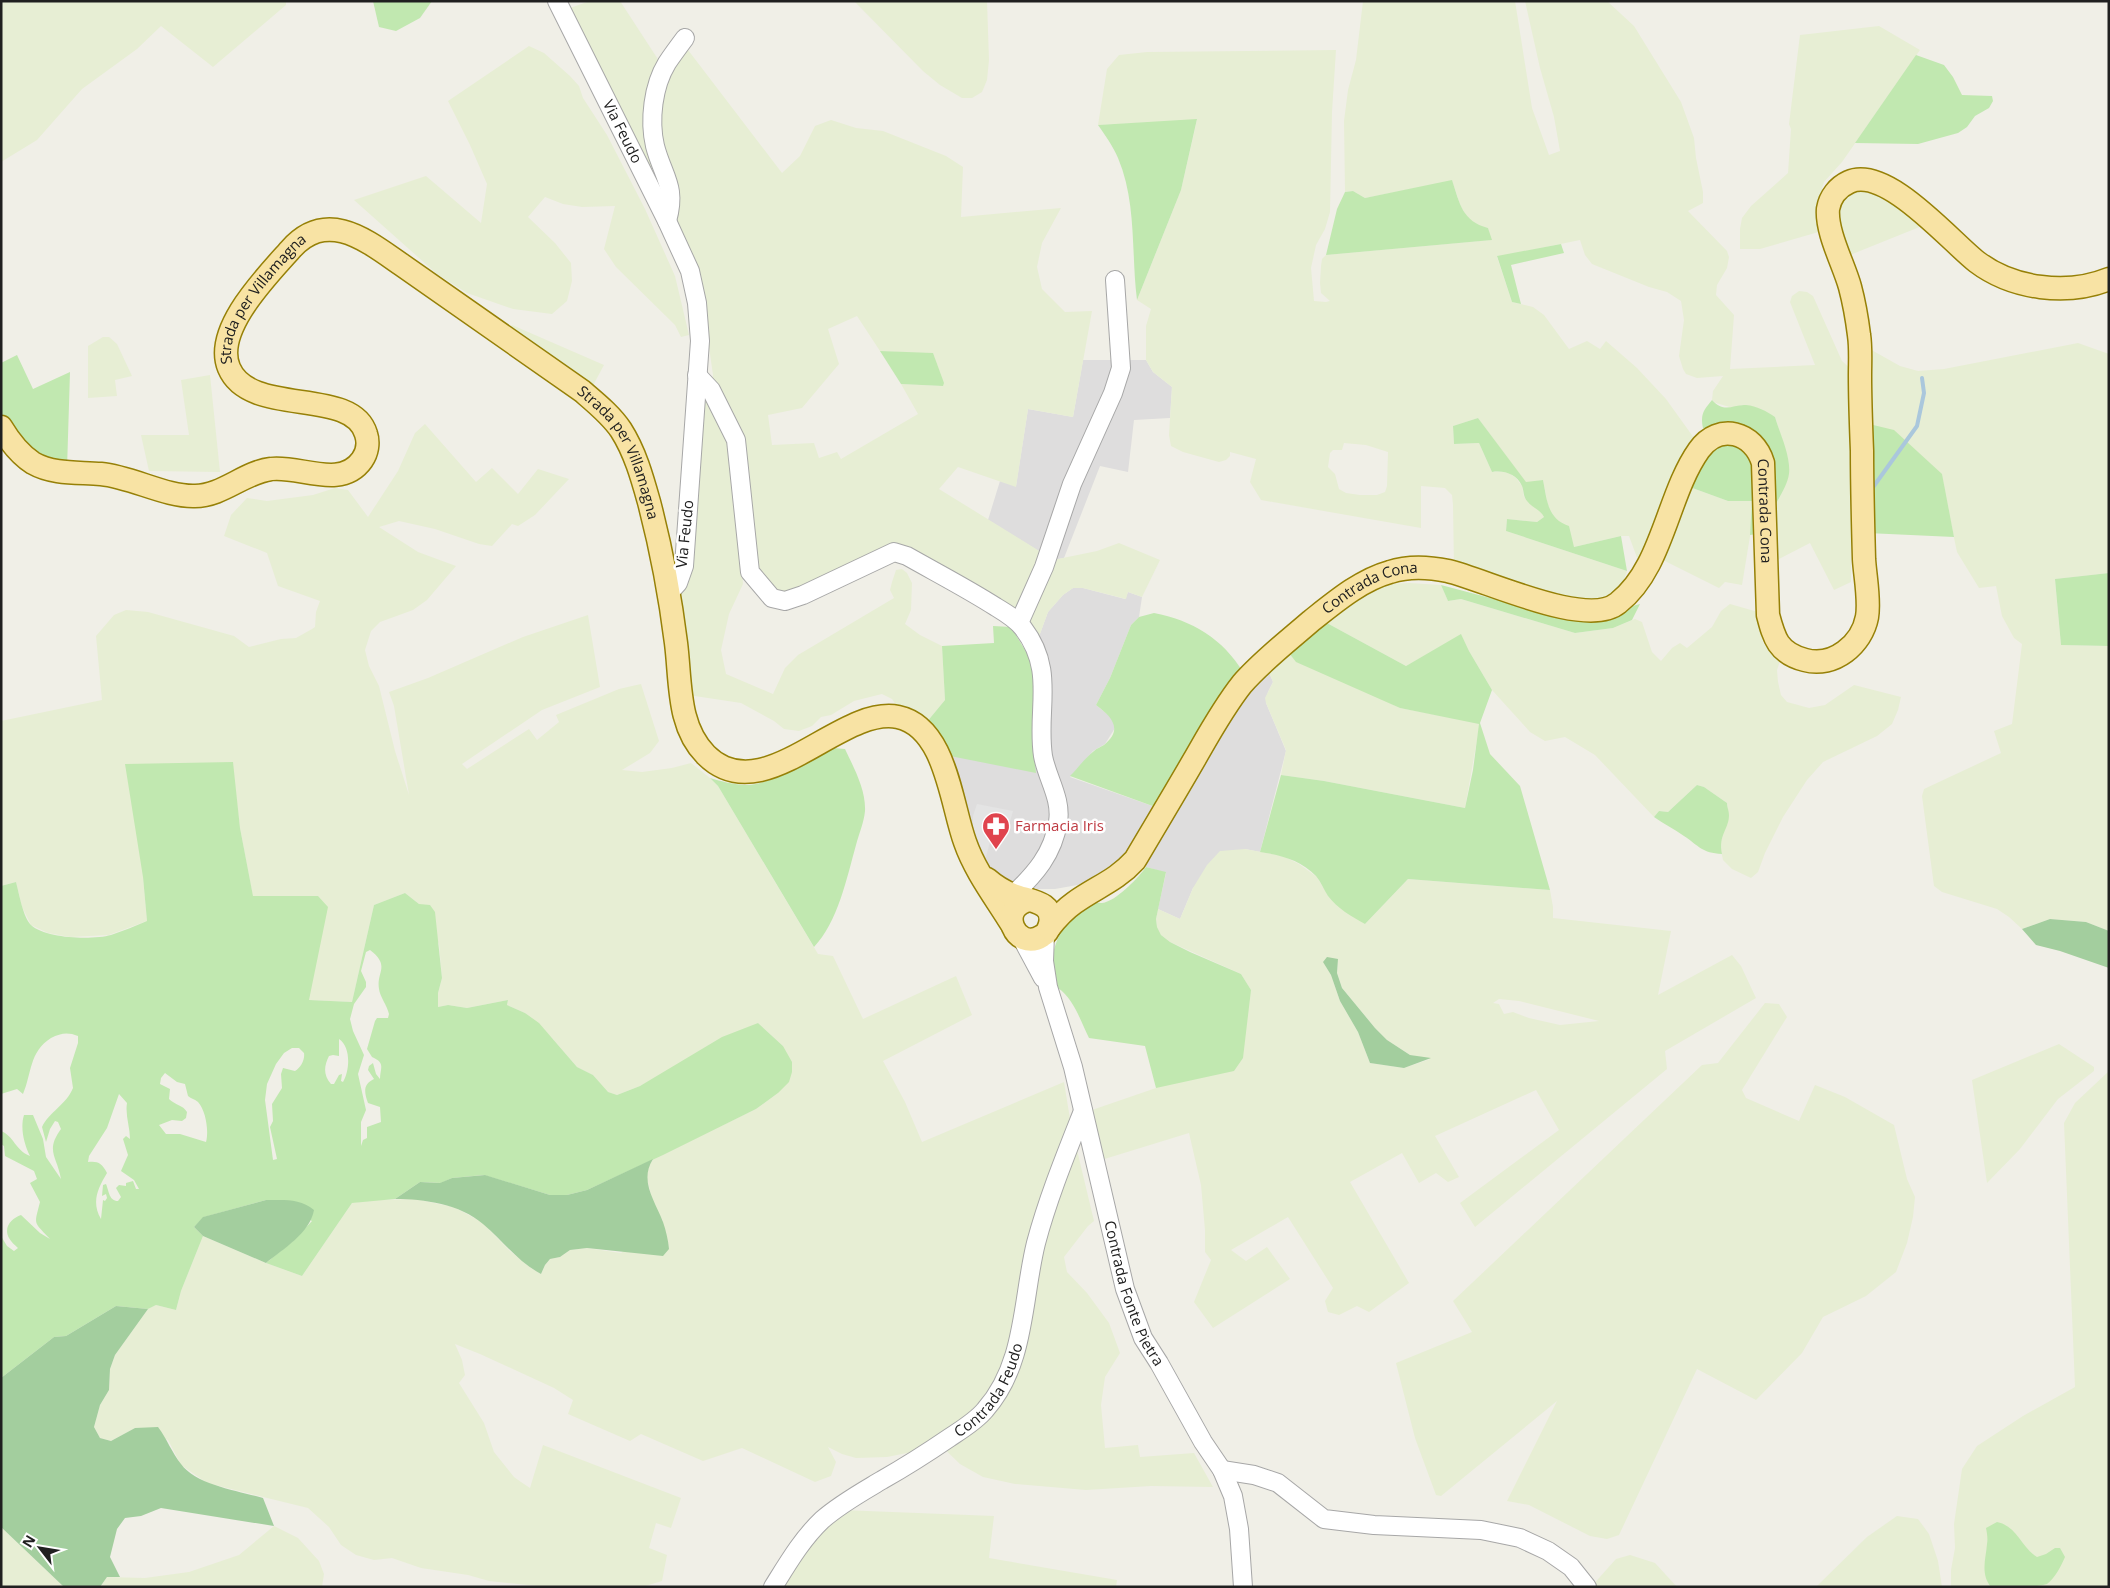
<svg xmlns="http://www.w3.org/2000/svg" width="2110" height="1588" viewBox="0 0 2110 1588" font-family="'Open Sans',sans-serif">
	<rect width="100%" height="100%" fill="#f0efe7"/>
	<g fill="#dedddd">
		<path d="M1083,360h63l7,12 19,15 -2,31 -36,2 -6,52 -28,-6 -36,92 -11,2 -65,-40 12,-39 16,5 12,-77 45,8z"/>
		<path d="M1073,588h10l42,11 3,-7 14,5 -3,20 -8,8 -21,53 -14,27 16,13 3,10 -10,16 -12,7 -23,26 88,31 -18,31 -32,33 -25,12 -28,5h-23l-31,-13 -15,-12 -13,-23 -13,-63 -15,-23 88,-9 4,-104 11,-30 15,-17z"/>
		<path d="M1268,670l5,12 -5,10 -2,11 20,48 -26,101 -15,-3 -52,39 -13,31 -22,-10 8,-36 -26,-8 85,-149z"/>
	</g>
	<g fill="#e7eed4" fill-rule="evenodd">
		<path d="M1,1h285v4l-73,62 -52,-41 -24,23 -55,40 -45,51 -36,22z"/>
		<path d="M590,1h30l41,63 -10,33 16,107 -100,-195z"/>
		<path d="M854,1h133l2,59 -2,20 -5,12 -10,6h-10l-22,-13 -17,-14z"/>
		<path d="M1363,1h152l17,107 17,47 11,-4 -6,-34 -14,-49 -15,-67h82l27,25 47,76 13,36 2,20 7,34v11l-15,8 39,40 2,6 -2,11 -10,17 -1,10 18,20 -4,54 85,-4 -25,-63 2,-6 7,-5 8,1 6,4 29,65 9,8v213l-17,8 -24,-47 -39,20v-51l10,-18 8,-20 -1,-15 -13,-42 -33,-12 -9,3 -17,-5 -4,-3 1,-9 10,-15 -26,2 -11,-4 -3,-5 -4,-13 5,-36 -3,-19 -14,-9 -18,-5 -57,-23 -7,-9 -5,-15 -83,17 15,45 21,5 11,8 25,34 18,-8 13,8 6,-8 31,27 29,31 28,39 -55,125 -10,-27h-8l-47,11 -14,-24 -8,-8 -4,-9 -5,-26 -17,3 -48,-65 -25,8 1,18 25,-1 13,29h16l8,6 6,8 2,11 5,6 12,8 3,6 -7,5 -30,-3 -1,12 121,40 -4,11 -11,13 -22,12 -136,-39 -1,-63 -1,-10 -7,-7 -24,-2v42l-160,-28 -11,-18 6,-23 -26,-7v4l-4,4 -7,2 -36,-10 -12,-6 -2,-11 3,-48 -19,-15 -7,-12v-34l5,-17 -14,-9 44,-110 16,-70 -99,5 9,-56 12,-14 28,-3 189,-2 -4,62 -2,100 -5,17 -9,16 -5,23 3,33 12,1 4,-1 -9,-8 -1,-10 1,-17 1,-7 4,-4 165,-15 -3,-12 -10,-2 -9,-6 -8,-13 -9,-26 -87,17 -12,-7 -8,1 -1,-71 4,-31 8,-30zM1344,443l22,2 22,7 -1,34 -2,6 -8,3h-17l-14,-2 -7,-4 -4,-15 -7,-7 2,-14 3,-3h9z"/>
		<path d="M1879,26l41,24 -78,112 -18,20 -2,6 2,7 -2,36 -62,18h-20v-20l2,-11 9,-12 37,-33 3,-44 -2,-5 11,-89z"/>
		<path d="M529,46l15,7 26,23 9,10 4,12 24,37 38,74 30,67 14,59 -8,2 -6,-12 -59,-58 -12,-18 11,-43 -33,1 -19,-3 -18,-7 -17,20 27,26 16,20 1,18 -5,20 -15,13 -39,-5 -46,-16 -30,-19 -83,-74 72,-24 55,47 6,-39 -17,-39 -22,-44z"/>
		<path d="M685,46l97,127 18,-17 15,-30 16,-6 25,8 27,3 63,25 17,11 -2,50 100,-9 -19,35 -5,24 5,22 23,23 27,-1 -19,106 -45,-8 -12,78 -58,-20 -19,22 102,63 -23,67 -121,-69 -110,49 -29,-17 -7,-67 -2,-48 -37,-84 1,-8 -6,-42v-16l-10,-54 -23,-46 -19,-107 6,-25zM857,316l23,35 53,3 10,32 -42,-2 17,30 -77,45 -4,-7 -18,6 -5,-15 -42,2 -4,-30 34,-7 37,-44 -11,-35z"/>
		<path d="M1856,187l25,6 41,33 -77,31 -8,-25 2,-31z"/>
		<path d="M512,325l92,40 -15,28 -83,-60z"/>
		<path d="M103,337h6l8,7 15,32 -17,4 2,16 -29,2v-52z"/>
		<path d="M2078,343l31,11v219l-54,6 6,66 48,1v285l-23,-9 -36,-3 -28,10 -13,-12 -12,-8 -55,-17 -8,-6 -12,-90 2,-7 77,-36 -7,-22 18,-7 10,-80 -8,-6 -12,-22 -6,-30 -17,2 -22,-36 -8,-38 -80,-90 -1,-76 32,18 18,5 26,-2z"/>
		<path d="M210,375l10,97 -71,-1 -8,-36h48l-8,-55z"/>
		<path d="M700,381l32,55 11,148 -14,30 -8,36 5,24 47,20 12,-26 13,-13 96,-57 -4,-8 2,-8 4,-12 6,-1 5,4 5,10 -1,27 -6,14 15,11 22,11 3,54 -19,23 -27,-14 -7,-10 -10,-5 -28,7 -23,14 -10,2 -9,9 -13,5 -15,-2 -10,-8 -33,-18 -53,-8 -11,-102z"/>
		<path d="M425,424l51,58 16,-14 26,26 20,-25 31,10 -34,36 -17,11 -6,-2 -20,22 -13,-2 -44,-15 -36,-8 -20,6 39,25 38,14 -29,34 -14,10 -33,12 -9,9 -6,19 4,16 10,20 16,65 14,44 -15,-89 -5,-14 39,-14 95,-41 65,-22 12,72 -58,23 -80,54 5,5 62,-40 8,11 22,-18 -3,-7 63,-26 22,-5 18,57 -9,12 -28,17 20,2 30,-4 19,-5 19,15 8,8 100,168 15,2 30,63 93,-43 16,39 -89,46 22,41 17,40 142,-60 7,43 23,96 -6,5 -24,31 3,15 20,21 22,30 11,30 -15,24 -4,28 4,43 33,-3 2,12 54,-4 19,34 -62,-1 -65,4 -71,-6 -32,-7 -23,-13 -27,-26 -21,14 -25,5 -31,1 -14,-4 -14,-7 8,15 -5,14 -16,6 -73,-34 -39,13 -62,-27 -11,7 -62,-27 5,-14 -19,-12 -74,-34 -25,-10 7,16 3,15 -6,8 25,40 10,29 20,25 7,5 9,6 13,-43 138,53 -10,30 -15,-5 -7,25 18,7 -5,26 -20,6h-94l-59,-6 -21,-6 -47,-7 -29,-10 -18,2 -18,-5 -15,-10 -12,-18 -21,-19 -101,-25 -26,-18 -13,-25 -33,-12 -24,13 -11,-3 -6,-11 6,-22 9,-15 1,-21 5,-14 33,-46 8,-4 20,5 5,-19 22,-55 63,27 36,13 50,-73 21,-3 42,-1 39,8 28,15 28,29 21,17 10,6 4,-9 5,-6 10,-2 10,-7 17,-2 34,5 42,-32 -10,-18 -6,-24v-11l6,-9 103,-50 22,-16 5,-47 -25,-23 -118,63 -23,9 -10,-3 -14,-17 -16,-8 -25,-29 -27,-25 -18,-8 1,-5 -41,8 -19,-3 -10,2v-14l4,-15 -3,-34 -20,-40 -14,-11 -31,12 -22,97 -43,-2 -25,-102 -31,-1 -13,-69 -8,-66 -89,115 4,44 -38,14 -39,2 -22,-4 -17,-8 -9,-18 -6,-25 -15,4v-165l101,-21 -6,-64 18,-21 12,-5 22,2 86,24 15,11 32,-8 15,-1 16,-9 3,-2 1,-15 4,-11 -42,-15 -11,-33 -43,-17 7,-21 16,-17 20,3 46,-6 22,-7 13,2 20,27 30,-46 17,-38z"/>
		<path d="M1687,486l41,15h24v23l-10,61 -17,-3 -6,6 -58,-29z"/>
		<path d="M1119,543l41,17 -18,37 -14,-5 -2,7 -43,-11h-10l-10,7 -15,17 -11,30 -11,-13 27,-69 44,-9z"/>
		<path d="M1410,583l31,2 7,16 13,-2 114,34 38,-5 22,-9 7,3 10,30 9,9 11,-13 8,-5 7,5 25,-21 9,-16 9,-7 28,8 5,31 17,18 -3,9 1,12 3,13 6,7 22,6 16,-3 29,-20 47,12 -3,13 -6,14 -15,12 -54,26 -16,18 -24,37 -18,36 -7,19 -7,6 -19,-9 -9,-9 -3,-14 2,-10 7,-20 -2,-13 -23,-16 -7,-2 -29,27 -9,-1 -5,6 -59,-62 -30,-18 -20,4 -15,-9 -38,-42 -23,-39 -8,-16 -55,31 -81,-44 16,-13 26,-16 21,-9z"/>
		<path d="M1289,653l111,55 80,15 -15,85 -141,-27 -43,-6 5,-25 -20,-47 -1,-5 8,-16 -5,-12z"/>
		<path d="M1245,849l38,7 16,8 18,13 12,20 36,27 43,-45 142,11 3,17v11l118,13 -13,64 74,-40 9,11 15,32 -91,53 2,18 -192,158 -15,-24 99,-73 -23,-40 -101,46 24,41 -11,5 -12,-9 -17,10 -17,-30 -52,29 59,101 -40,29 -12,-6 -18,9 -11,-3 -3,-11 8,-13 -45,-71 -57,33 15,11 21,-14 23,32 -77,49 -19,-26 17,-42 -6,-8v-22l-4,-45 -12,-52 -91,28 -6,-51 64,-22 95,-98 -10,-16 -71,-32 -9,-7 -4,-8 -1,-8 2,-10 22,10 13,-31 14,-23 13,-14zM1338,959l-1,14 5,15 33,40 12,12 23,15 20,4 -26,9 -34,-5 -12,-31 -18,-31 -9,-26 -7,-12zM1499,999l20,2 80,20 -39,4 -31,-7 -16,-6 -9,2 -5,-10 -6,-1z"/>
		<path d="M1765,1003l14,1 8,13 -45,73 4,8 53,23 16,-36 30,12 49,28 13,54 8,18 -2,20 -6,26 -11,29 -30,24 -43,21 -21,36 -46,47 -59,-31 -78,166 -12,4 -17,-3 -61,-31 -22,-4 50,-100 -116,95 -5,-1 -21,-57 -19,-75 76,-31 -19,-31 249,-236 16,-2z"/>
		<path d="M2059,1044l35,23v4l-36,28 -38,50 -33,34 -15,-103z"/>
		<path d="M2109,1071v516h-158v-17l4,-22 -1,-24 8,-55 15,-23 46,-30 52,-29 -11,-264 11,-20z"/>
		<path d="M841,1510l153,6 -5,42 128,22 -1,7h-334l5,-14z"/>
		<path d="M1897,1516l21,3 11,15 9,27 4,26h-126l51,-50z"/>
		<path d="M274,1526l24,12 21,23 5,13 -2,13h-222l7,-10 38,1 44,-6 50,-17z"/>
		<path d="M1,1527l63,60h-63z"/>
		<path d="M1630,1555l25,8 22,24h-86l25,-28z"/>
	</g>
	<g fill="#c1e8b0" fill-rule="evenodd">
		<path d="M373,1h59l-12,17 -24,13 -17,-4z"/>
		<path d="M1916,55l28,10 9,12 9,18 30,1 1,5 -4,7 -14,8 -8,11 -9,6 -40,11 -63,-1z"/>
		<path d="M1197,119l-16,71 -44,110c-6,-47 0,-97 -19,-142 -5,-12 -13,-23 -20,-33z"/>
		<path d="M1452,180c8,24 10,41 36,48l4,12 -166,15 11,-46 8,-17 8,-1 12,7z"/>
		<path d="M1561,244l3,9 -53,12 10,39 -9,-2 -15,-46z"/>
		<path d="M880,351l53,2 11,30 -1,3 -42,-2z"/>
		<path d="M17,355l16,34 37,-17 -3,97 -24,-4 -42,-44v-58z"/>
		<path d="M1712,400c13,14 21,4 34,5 11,1 20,6 29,12 5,17 16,39 14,57 -2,13 -12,27 -18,38l-5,-62 -63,-22c-3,-14 1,-18 9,-28z"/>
		<path d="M1478,418l48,64 17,-2c4,19 4,39 26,46l5,21 47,-11 6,35 -121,-40 1,-12 30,3 7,-5c-4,-8 -12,-9 -17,-16 -4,-5 -3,-10 -5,-15 -5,-12 -18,-16 -30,-14l-13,-29 -25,1 -1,-18z"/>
		<path d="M1869,424l25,6 48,44 12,63 -87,-4z"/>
		<path d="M1727,442c40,13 30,59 30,92l-7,1 2,-34h-24l-41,-15 18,-33z"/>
		<path d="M2109,573v73l-48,-1 -6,-66z"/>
		<path d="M1441,585l140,37 26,-2 22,-13 11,-3 -8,16 -19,8 -38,5 -114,-34 -13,2z"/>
		<path d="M1154,613c38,7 69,26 89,59l-85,136 -88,-32c8,-8 15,-18 24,-25 3,-3 7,-4 10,-6 20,-16 7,-29 -8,-40l14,-27 21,-53 8,-8z"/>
		<path d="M1325,622l81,44 55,-32 8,17 23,39 -12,33 10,31 30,32 30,104 -142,-11 -43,45c-13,-7 -28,-16 -37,-28 -4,-6 -7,-14 -12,-20 -15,-16 -36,-21 -56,-24l21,-77 43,6 141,27 8,-38 6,-46 -79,-16 -104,-46 -7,-9z"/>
		<path d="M993,626l18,1 19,31 6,22 -3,66 3,27 -91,-18 -19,-32 19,-23 -3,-54 52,-3z"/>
		<path d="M833,748l12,1c9,19 21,41 20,62 -1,11 -6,23 -9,34 -9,32 -18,77 -42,102l-96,-161 -8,-8c14,4 31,9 46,6 23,-5 55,-25 77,-36z"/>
		<path d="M233,762l7,66 13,68h65l10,11 -19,93 43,2 22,-97 31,-12 14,11 11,1 5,7 7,66 -4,15v14l10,-2 19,3 41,-8 -1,5 18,8 14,10 38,44 16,8 15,17 9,3 23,-9 82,-49 36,-14 25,23 9,16v10l-3,10 -11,11 -22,16 -93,46 -76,35 -20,5h-17l-66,-20 -32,3 -11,5 -21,-1 -25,17 -43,4 -50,73 -36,-13 27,-22 19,-20 -46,-21 -62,17 -10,10 9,9 -22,55 -5,19 -20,-5 -8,4 -32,-3 -50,30 -12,1 -53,41v-142l6,10 7,5 4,-3c-3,-3 -7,-6 -9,-10 -6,-11 3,-20 12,-23l19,18 10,6c-17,-18 -16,-13 -10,-37l-10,-19 7,-4 -3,-8 -29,-15 -1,-10 -3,-2v-13c13,5 14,19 29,25 -6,-12 -10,-28 -6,-41h9l10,24 3,18 15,22c-4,-23 -16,-28 0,-50l-3,-7 -3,-1 -5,8 -4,13 -4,-15c7,-15 24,-22 31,-39l-3,-20 8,-25v-7c-10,-4 -17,-3 -27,2 -22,14 -19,35 -28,56l-6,-5 -16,5v-208l15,-4c3,11 7,35 15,43 15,14 62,15 80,10 12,-4 24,-9 36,-14l-4,-44 -18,-113zM370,950c21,16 6,22 9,39 1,8 8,16 10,25l-1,4h-11l-2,3 -8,28 5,8c14,6 8,11 8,22l-4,-5 -3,-11 -4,3 -1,4 6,9c-11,5 -10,13 -6,24l12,4 1,15 -14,5v11l-4,2 -2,6v-24l5,-12 -8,-36 6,-19 -11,-24 -3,-12 4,-15 12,-17v-5l-5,-11 5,-19zM339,1039c12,8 11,31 4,43l-2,-1 1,-7 -3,1 -5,9h-3c-8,-9 -7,-18 -2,-28l4,-1 6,1zM292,1048h7l5,5c1,7 -3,14 -9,18l-12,-3 -2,6 1,14 -10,16 1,17 -3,6 7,32 -4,1 -8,-60 2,-16 9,-20 8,-11zM165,1073l12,9 8,2 3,12c3,3 7,3 10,6 8,9 11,29 8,40l-26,-8h-14l-7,-9 13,-5 10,1 4,-3 1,-6c-4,-7 -12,-7 -18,-13l1,-10 -10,-5 1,-6zM119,1094l8,9c-2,12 3,24 3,36l-4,-3 -3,3 5,16 -7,16 13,9 5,9h-3l-3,-8 -7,2v3l-7,-1 -3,3 5,9 -3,4c-9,0 -9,-10 -12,-17l-3,1 -1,11 4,-2 1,4 -2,3 -2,-1 -2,19c-10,-17 -3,-31 6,-46 -5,-10 -9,-12 -19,-11l1,-6 18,-28z"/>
		<path d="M1697,785l7,2 23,16c0,4 2,8 2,12 0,14 -11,20 -7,39 -20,-1 -23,-8 -38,-18 -10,-7 -20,-12 -30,-19l5,-6 9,1z"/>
		<path d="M1146,867l20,5 -10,47 1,8 4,8 9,7 20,10 51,22 10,16 -8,68 -9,13 -78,17 -11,-42 -56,-8c-9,-18 -15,-39 -31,-50 -2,-9 -6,-18 -6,-27 2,-21 17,-52 39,-58 5,-1 11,1 15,-1 13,-4 33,-25 40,-35z"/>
		<path d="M1997,1522c20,4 24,25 40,35l9,-3 9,-6h5l5,9c-4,9 -10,21 -18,27 -11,4 -43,3 -56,3 -11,-13 -5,-29 -4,-43 1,-5 0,-11 -1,-16z"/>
	</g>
	<g fill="#a3ce9e">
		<path d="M2050,919l36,3 23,9v37l-49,-17 -24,-6 -14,-16z"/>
		<path d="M1327,957l11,2 -1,14 5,15 33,40 12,12 23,15 21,3 -27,10 -34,-5 -12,-31 -18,-31 -9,-26 -8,-13z"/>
		<path d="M653,1159c-14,22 2,42 10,63 3,9 5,17 6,27l-6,7 -76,-8 -17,2 -10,7 -10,2 -5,6 -4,9c-23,-12 -38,-33 -58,-50 -23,-20 -59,-25 -88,-25l25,-17 20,1 12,-5 33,-3 65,20h17l20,-5z"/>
		<path d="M266,1200c18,0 34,-2 48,10 -4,23 -31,39 -48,53l-63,-27 -9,-9 9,-10z"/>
		<path d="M116,1306l32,3 -33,46 -5,14 -1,21 -9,15 -6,22 6,11 11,3 24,-13 23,-1c9,12 14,26 23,37 15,21 58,27 82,34l11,28 -113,-18 -20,8 -16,2 -8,11 -7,28 10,20h-13l-7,10h-36l-63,-60v-149l53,-41 12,-1z"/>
	</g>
	<path fill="#e4e4e4" d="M977,804l36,7 -7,25 -14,-2 -7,27 -12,-20v-25z"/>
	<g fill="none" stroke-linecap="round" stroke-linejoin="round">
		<path stroke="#aac7dc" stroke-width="4" d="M1871,490l46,-64 7,-33 -2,-15"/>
		<g stroke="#a7a7a7" stroke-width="20">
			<g id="minor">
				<path id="s1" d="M557,1l110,220 23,50 7,32 3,38 -16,225 -6,17 -9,10"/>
				<path d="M667,221c10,-35 -4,-44 -12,-75 -6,-26 -2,-60 12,-83 6,-9 12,-17 18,-25"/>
				<path d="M697,375l14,15 25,50 14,132 22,26 13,3 18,-6 91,-43 13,4c30,17 61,33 89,51 10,6 20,12 27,21 33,43 13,81 20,128 4,22 19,43 15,66 -5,32 -23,52 -45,73"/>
				<path d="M1019,623l25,-56 28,-83 41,-91 8,-25 -6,-88"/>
				<path id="s2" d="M1045,934l-1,27 4,26 25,80 52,222 18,49 16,25 44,79 19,28 11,26 6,33 4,58"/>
				<path d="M1021,937l22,41"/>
				<path d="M1222,1470l32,5 24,8 46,36 50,6 107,5 39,8 28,13 23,16 16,20"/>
				<path id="s3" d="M773,1587c15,-24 29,-48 49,-67 18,-16 40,-28 60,-40 23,-13 45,-27 67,-42 12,-8 27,-17 36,-28 41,-46 37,-111 51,-167 12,-45 30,-89 47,-132"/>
			</g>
		</g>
		<g stroke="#968007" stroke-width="25">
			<g id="major">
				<path id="s4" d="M1,427c9,15 18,27 32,36 21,12 46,9 68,11 31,3 65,23 94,22 27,0 50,-24 76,-27 28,-4 70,21 91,-9 5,-7 7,-17 4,-26 -14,-48 -116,-16 -137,-66 -16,-38 38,-92 61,-118 37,-42 76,-10 112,15 60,42 120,84 180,126 14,12 29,24 39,39 14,22 21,47 28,72 12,46 21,93 27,141 5,39 1,83 30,112 57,57 134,-50 192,-38 48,10 53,87 67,125 10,29 30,55 46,81"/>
				<path d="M987,879c8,7 16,12 26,16 15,6 42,6 37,29 -1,5 -4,10 -8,12 -26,17 -47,-29 -12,-36"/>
				<path id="s5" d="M1049,928c7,-9 15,-18 25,-25 22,-16 42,-22 61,-43 20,-34 40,-67 59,-100 15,-26 29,-52 48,-76 20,-23 46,-43 69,-63 24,-19 50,-41 79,-49 18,-6 39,-5 58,-1 38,9 139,58 170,32 45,-35 49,-108 81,-153 20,-28 55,-18 64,13l5,152c6,23 10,38 37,45 29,8 57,-16 62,-43 3,-17 -2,-41 -3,-58 -1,-36 -2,-72 -2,-108 -1,-25 -2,-51 -2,-76 0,-13 1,-27 -1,-40 -2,-16 -5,-33 -9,-48 -6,-22 -24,-55 -22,-78 2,-12 10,-22 21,-27 37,-17 101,59 128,80 36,27 90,34 132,17"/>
			</g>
		</g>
		<use href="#minor" stroke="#fff" stroke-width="18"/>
		<use href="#major" stroke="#f8e3a4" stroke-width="22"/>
	</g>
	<defs>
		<g id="pharmacy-pin" transform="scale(1.4375)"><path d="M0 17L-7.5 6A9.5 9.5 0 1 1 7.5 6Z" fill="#e0444e" stroke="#fff"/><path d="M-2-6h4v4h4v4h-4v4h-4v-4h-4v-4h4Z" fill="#fff"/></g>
	</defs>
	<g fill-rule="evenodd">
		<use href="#pharmacy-pin" x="996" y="826"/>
	</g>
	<g text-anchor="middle" stroke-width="5" stroke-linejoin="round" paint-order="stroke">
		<g font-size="15" fill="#202020" stroke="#fff">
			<text dy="5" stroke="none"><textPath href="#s1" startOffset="146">Via Feudo</textPath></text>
			<text dy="5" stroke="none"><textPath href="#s4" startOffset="661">Strada per Villamagna</textPath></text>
			<text dy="5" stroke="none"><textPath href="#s4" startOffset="1140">Strada per Villamagna</textPath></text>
			<text dy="5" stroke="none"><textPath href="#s5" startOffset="1046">Contrada Cona</textPath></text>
			<text transform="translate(685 534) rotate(-84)" y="5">Via Feudo</text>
			<text dy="5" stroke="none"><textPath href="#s5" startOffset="479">Contrada Cona</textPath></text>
			<text dy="5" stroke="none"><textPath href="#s2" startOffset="372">Contrada Fonte Pietra</textPath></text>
			<text dy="5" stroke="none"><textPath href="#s3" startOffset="299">Contrada Feudo</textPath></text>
		</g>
		<g font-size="15" fill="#be3a42" stroke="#fff" text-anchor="start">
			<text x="1015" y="831">Farmacia Iris</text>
		</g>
	</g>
	<rect width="2110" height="1588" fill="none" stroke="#202020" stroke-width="5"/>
	<g transform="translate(40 1548) rotate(301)" stroke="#ffffff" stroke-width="4" paint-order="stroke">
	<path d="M0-4L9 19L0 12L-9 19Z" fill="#202020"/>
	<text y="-8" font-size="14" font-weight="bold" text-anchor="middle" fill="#202020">N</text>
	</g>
</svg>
